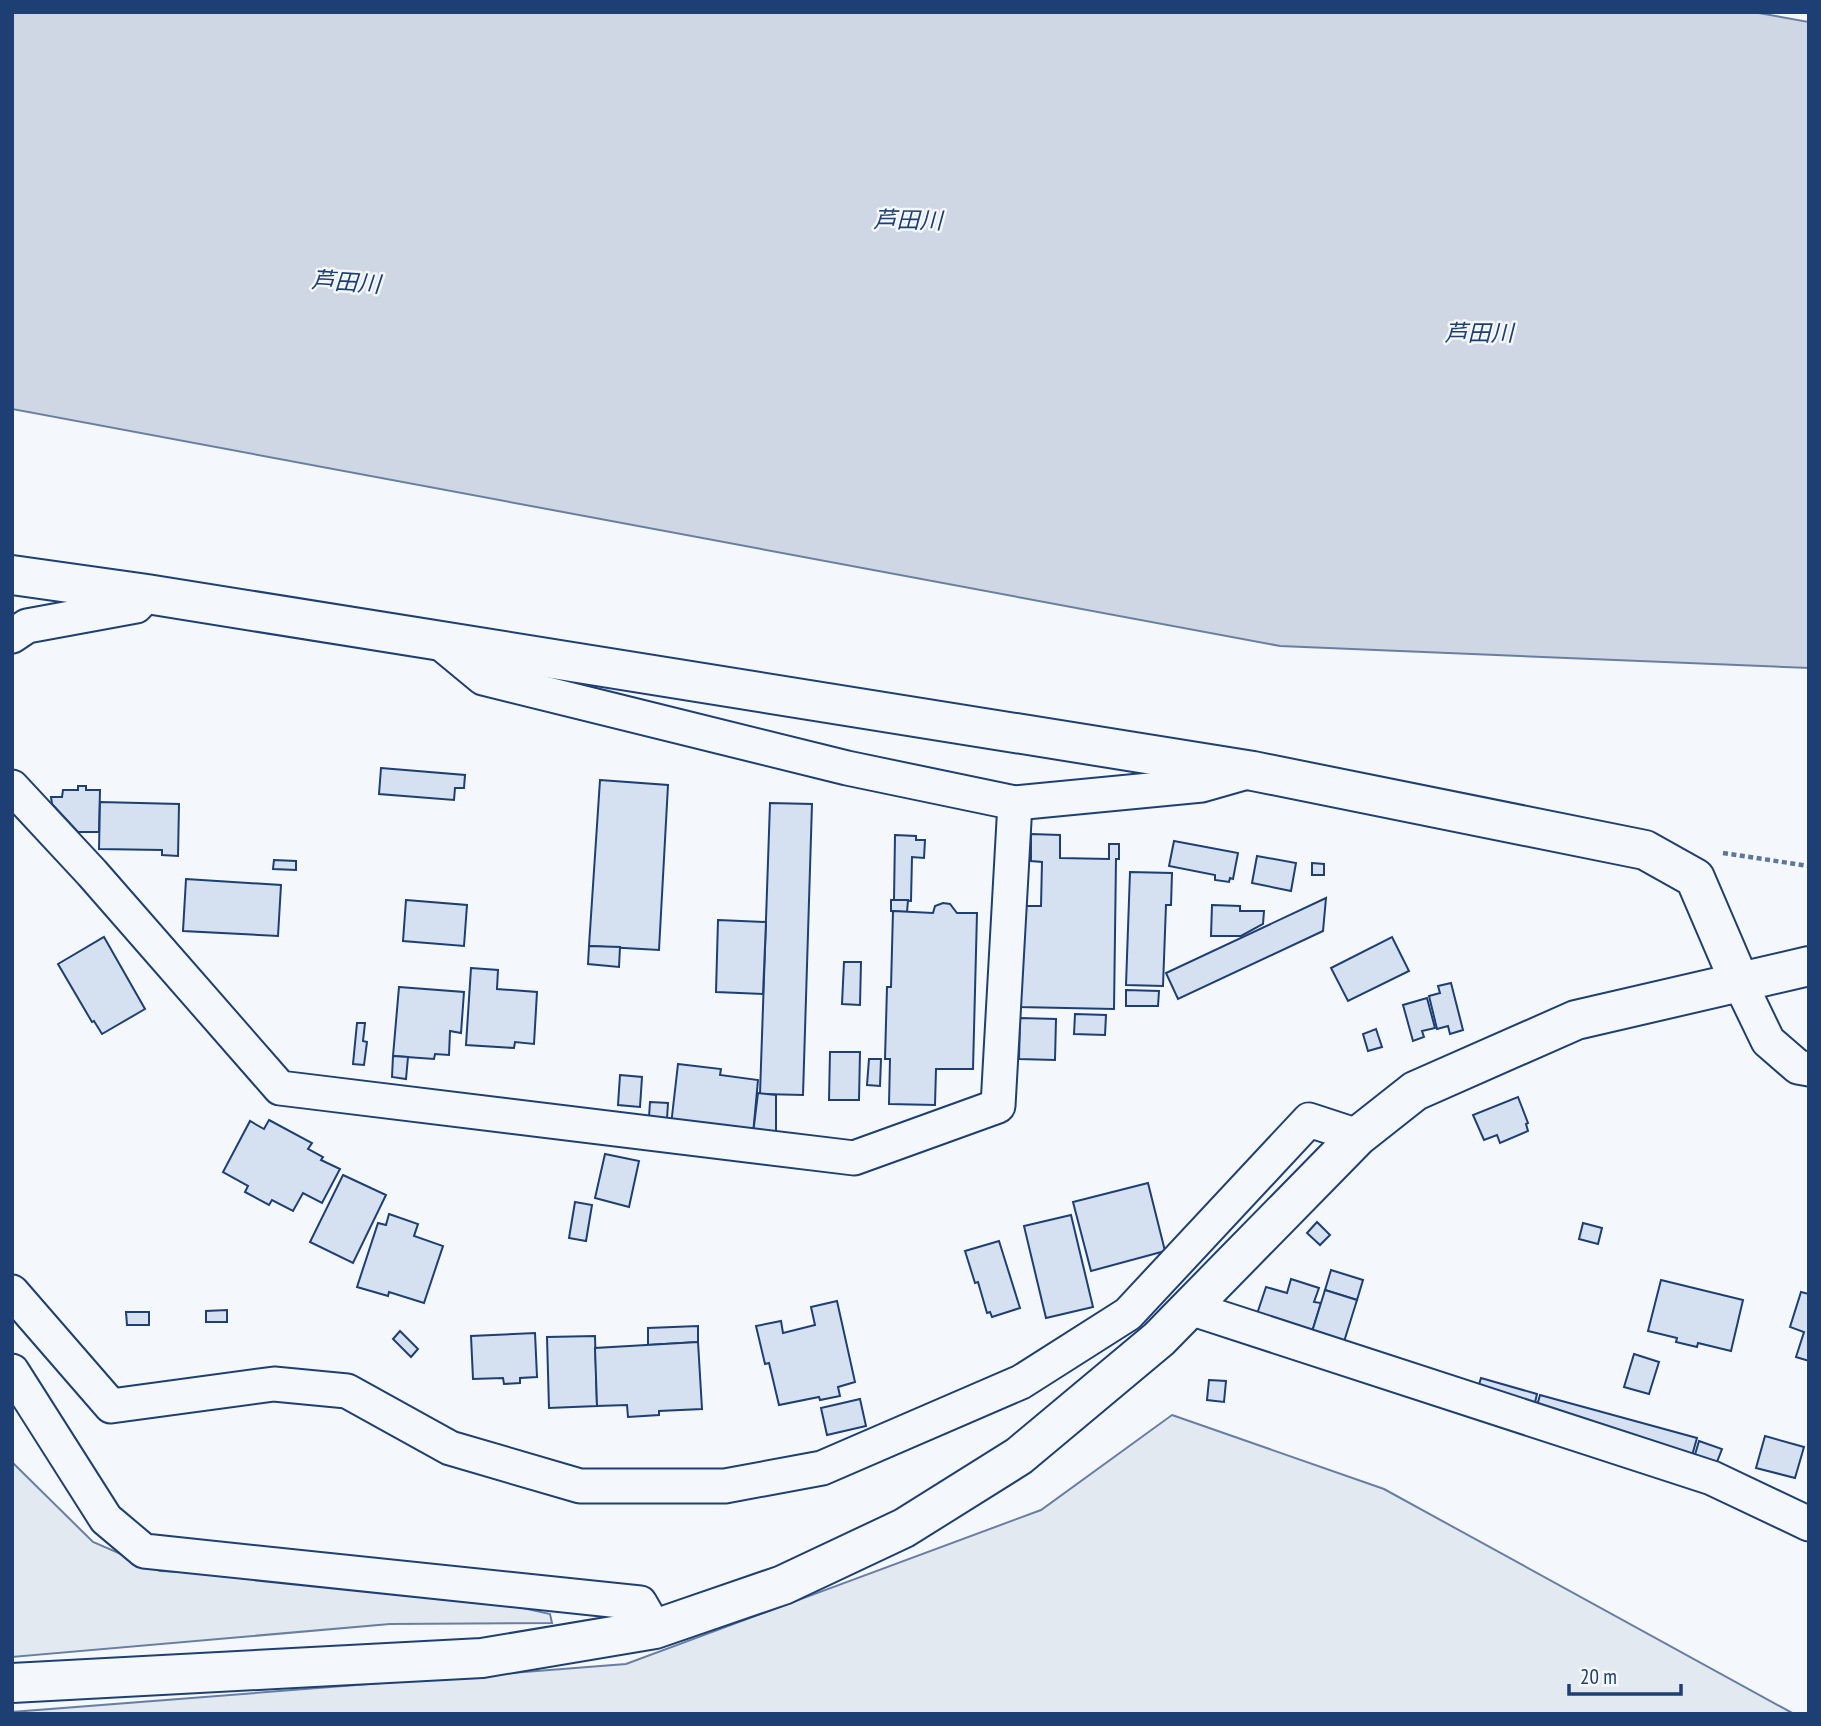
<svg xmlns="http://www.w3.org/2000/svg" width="1821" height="1726" viewBox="0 0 1821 1726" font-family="'PT Sans Narrow','Noto Sans JP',sans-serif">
	<rect width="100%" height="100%" fill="#f4f7fb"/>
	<g fill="#e3e9f0" stroke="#687fa3" stroke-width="2">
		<path d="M1172,1415l212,74 410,225h-1782v-2l614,-48 415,-154z"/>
		<path d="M12,1462l81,80 67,29 244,11 146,32 2,9 -162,1 -378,33z"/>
	</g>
	<path fill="#cfd7e4" stroke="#687fa3" stroke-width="2" d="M12,12h1741l56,10v646l-529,-22 -1268,-237z"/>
	<g fill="#d5e0f0" stroke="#1d3f73" stroke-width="2">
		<path d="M381,768l84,7 -1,13h-9l-1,12 -75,-6z"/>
		<path d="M600,780l68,5 -9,165 -70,-4z"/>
		<path d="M78,786h8v4h14l-1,42h-21l-26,-28 -1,-7h11l1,-7h15z"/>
		<path d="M100,802l79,2 -1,52 -16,-1v-5l-63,-1z"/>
		<path d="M770,803l42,1 -9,291 -43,-1z"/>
		<path d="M1031,834l29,1v23l49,1v-15h10v15h-3l-2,150 -96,-2 1,-101h22l1,-44 -11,-1z"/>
		<path d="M895,835l21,1v4h9l-1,18 -12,-1 -1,44 -17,-1z"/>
		<path d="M1174,841l64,12 -5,26 -3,-1 -1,4 -14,-2v-5l-46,-9z"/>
		<path d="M1257,856l39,7 -5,28 -39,-8z"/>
		<path d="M274,860l22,1v9l-23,-1z"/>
		<path d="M1312,863l12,1v11h-12z"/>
		<path d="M1130,872l42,1 -1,32h-5l-3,81 -37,-1z"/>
		<path d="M186,879l95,6 -3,51 -95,-5z"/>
		<path d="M1326,898l-3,33 -145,68 -12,-26z"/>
		<path d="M406,900l61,5 -3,41 -61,-5z"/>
		<path d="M891,900h17l-1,12 -16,-1z"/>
		<path d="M943,903l7,1 7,9h20l-4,156h-37l-1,36 -46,-1 1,-45h-5l2,-72h4l2,-76 40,2 2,-7z"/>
		<path d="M1212,905l28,1v5h24l-1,13 -22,12h-30z"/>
		<path d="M718,920l48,2 -3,72 -47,-2z"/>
		<path d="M104,937l41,72 -43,25 -8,-13 -2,1 -34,-58z"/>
		<path d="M1392,937l17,34 -61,30 -17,-33z"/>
		<path d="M589,946l31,1 -1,20 -31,-3z"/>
		<path d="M844,962h17l-1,43 -18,-1z"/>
		<path d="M471,968l27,2 -1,19 40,3 -3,52 -19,-2 -1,6 -48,-3z"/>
		<path d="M1451,983l12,47 -13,4 -2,-8 -11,3 -8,-33 11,-3 -2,-7z"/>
		<path d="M399,987l65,5 -3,41 -11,-2 -1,24 -14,-1 -1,5 -41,-3z"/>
		<path d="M1126,990l33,1 -1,15h-32z"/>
		<path d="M1427,998l8,30 -13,3 2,6 -11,4 -10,-36z"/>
		<path d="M1075,1014l31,1 -1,20 -31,-1z"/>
		<path d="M1020,1018l36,1 -1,41 -36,-1z"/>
		<path d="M357,1023h8l-2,18 4,1 -3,23 -11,-1z"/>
		<path d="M1376,1029l6,18 -14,4 -5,-17z"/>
		<path d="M830,1052h30l-1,48h-30z"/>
		<path d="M393,1056l15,1 -2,22 -14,-2z"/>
		<path d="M869,1059h12l-1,27 -13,-1z"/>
		<path d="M678,1064l43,5 -1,6 38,5 -5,54 -82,-9z"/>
		<path d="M620,1075l22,2 -2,30 -22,-2z"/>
		<path d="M758,1093l18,2v39h-23z"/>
		<path d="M1518,1097l10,26 -2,1 2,7 -28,12 -3,-8 -13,5 -11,-25z"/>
		<path d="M650,1102l18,1 -1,16 -18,-2z"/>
		<path d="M269,1120l43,23 -4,6 15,8 -2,3 19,9 -18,34 -19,-10 -10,18 -21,-11 -3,5 -24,-13 3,-6 -25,-14 27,-51 14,8z"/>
		<path d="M605,1154l34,7 -10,46 -34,-9z"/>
		<path d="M343,1175l43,20 -33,68 -43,-21z"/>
		<path d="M1148,1183l17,68 -74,20 -18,-69z"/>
		<path d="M575,1202l17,3 -6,36 -17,-3z"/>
		<path d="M389,1214l29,10 -4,12 29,10 -19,57 -35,-11 -1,4 -31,-9 21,-64 8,2z"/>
		<path d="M1071,1215l22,92 -47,11 -22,-92z"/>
		<path d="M1317,1222l13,13 -10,10 -13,-12z"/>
		<path d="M1583,1223l19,5 -4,16 -19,-5z"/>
		<path d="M999,1241l21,67 -28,9 -2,-5 -3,1 -9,-31 -3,1 -10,-32z"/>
		<path d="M1331,1270l32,10 -6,20 -32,-10z"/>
		<path d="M1291,1279l28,9 -5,14 7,1 -10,32 -55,-18 10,-30 21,6z"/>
		<path d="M1661,1280l82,20 -12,51 -33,-8 -1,4 -21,-5 1,-4 -29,-7z"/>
		<path d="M1325,1290l32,10 -14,45 -32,-10z"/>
		<path d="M1801,1292l8,2v67l-13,-4 8,-25 -14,-5z"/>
		<path d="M837,1301l18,81 -17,5 2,9 -20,4 -1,-3 -40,8 -10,-42 -4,1 -9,-38 25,-5 2,12 32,-8 -4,-18z"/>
		<path d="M227,1310v12h-21v-11z"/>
		<path d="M126,1312h23v13h-22z"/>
		<path d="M698,1326v16l-50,3v-17z"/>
		<path d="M400,1331l18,18 -7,8 -18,-18z"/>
		<path d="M535,1333l2,44 -17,1v5l-16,1 -1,-6 -30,1 -2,-43z"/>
		<path d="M595,1336l2,70 -48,2 -2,-71z"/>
		<path d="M698,1342l4,67 -43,2v4l-31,2 -1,-12 -30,1 -2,-58z"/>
		<path d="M1634,1354l25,8 -10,32 -25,-7z"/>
		<path d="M1481,1378l56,16 -4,17 -57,-17z"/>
		<path d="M1209,1380l17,1 -2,21 -17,-2z"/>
		<path d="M1540,1395l157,43 -6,21 -157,-43z"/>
		<path d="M860,1399l6,27 -39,9 -6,-27z"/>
		<path d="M1765,1436l39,11 -9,31 -39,-10z"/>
		<path d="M1699,1441l23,8 -7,18 -21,-9z"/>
	</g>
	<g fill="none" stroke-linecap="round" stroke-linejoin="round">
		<g stroke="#1d3f73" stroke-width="37">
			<g id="street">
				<path d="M12,636l15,-10 109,-20 11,-12"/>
				<path d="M437,640l46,38 364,90 168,35 187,-18 49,-14"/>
				<path d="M12,787l80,86 188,215 574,70 144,-52 17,-303"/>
				<path d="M1740,983l28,58 30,26 11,2"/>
				<path d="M12,1292l99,114 163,-22 73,7 103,57 130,38h145l97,-18 199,-86 107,-68 181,-194 49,16"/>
				<path d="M1190,1308l522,170 97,46"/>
				<path d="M12,1371l94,148 38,32 496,52 15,26"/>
			</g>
		</g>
		<g stroke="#1d3f73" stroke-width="42">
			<g id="secondary">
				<path d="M12,575l135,19 1106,177 392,79 50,28 45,105"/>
				<path d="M12,1683l470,-25 173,-29 128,-44 121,-57 115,-72 140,-117 199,-203 57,-45 161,-71 233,-54"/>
			</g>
		</g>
		<path stroke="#5e769c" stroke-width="4.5" stroke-dasharray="5 3.5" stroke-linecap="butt" d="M1723,853l86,13"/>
		<use href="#street" stroke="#f4f7fb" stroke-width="33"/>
		<use href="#secondary" stroke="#f4f7fb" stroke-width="38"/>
	</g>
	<g text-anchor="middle" stroke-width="5" stroke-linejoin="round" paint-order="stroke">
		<g font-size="23" font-style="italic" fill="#1d3f73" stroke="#f4f7fb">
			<text transform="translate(908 220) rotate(1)" y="8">芦田川</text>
			<text transform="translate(346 282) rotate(4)" y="8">芦田川</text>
			<text x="1479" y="341">芦田川</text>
		</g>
	</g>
	<rect width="1821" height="1726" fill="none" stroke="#1d3f73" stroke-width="28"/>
	<path d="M1569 1684v10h112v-10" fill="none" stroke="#1d3f73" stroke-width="3.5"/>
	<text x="1580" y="1684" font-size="21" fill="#1d3f73" stroke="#f4f7fb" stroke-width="5" paint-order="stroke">20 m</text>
</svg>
